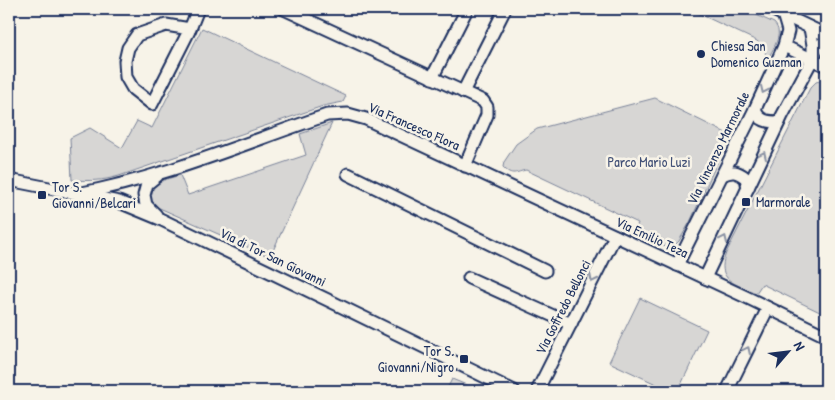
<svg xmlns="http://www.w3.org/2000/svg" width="835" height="400" viewBox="0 0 835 400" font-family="'Patrick Hand',sans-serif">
	<rect width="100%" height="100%" fill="#f7f3e8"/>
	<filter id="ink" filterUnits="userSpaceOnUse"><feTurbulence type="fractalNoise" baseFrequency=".02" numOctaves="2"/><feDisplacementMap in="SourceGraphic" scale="10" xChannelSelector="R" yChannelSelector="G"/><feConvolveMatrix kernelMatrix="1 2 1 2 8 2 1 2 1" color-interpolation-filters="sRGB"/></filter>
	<g filter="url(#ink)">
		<g fill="#d7d6d4" stroke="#798299">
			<path d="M689,9h54l31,14c11,11 -2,26 -7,38 -1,-9 -3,-14 -10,-20z"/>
			<path d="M202,28l144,68 -3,6 -20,4 -204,70c-17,5 -29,5 -47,4l-2,-42 20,-10 32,20 15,-27 15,7z"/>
			<path d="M823,80l3,1v234l-64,-31 -6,9c-20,-9 -41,-12 -30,-40l84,-165 6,-6z"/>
			<path d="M655,98l75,37 -40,87 -11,19 -4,4 -8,2 -9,-2 -24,-12 4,-10 -112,-53c-10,2 -14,7 -23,-3l1,-5 12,-18 21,-15z"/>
			<path d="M332,123l-62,134 -115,-51c-5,-4 -6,-7 -5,-14 3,-11 21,-14 30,-17l8,20 118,-40 -6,-21z"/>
			<path d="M640,298l67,32 -29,61h-7l-62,-29z"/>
			<path d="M452,379l29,12h-35z"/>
		</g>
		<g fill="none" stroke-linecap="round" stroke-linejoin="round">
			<g stroke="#1b2f5e" stroke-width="15">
				<g id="minor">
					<path d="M284,9l199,92 4,6v8l-22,51"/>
					<path d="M771,9l55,26"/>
					<path d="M810,28l3,17v13"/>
					<path d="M190,29l-24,-4 -29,10 -9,13 -3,13 1,16 7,12 19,15 38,-75 8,-20"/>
					<path d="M784,46l42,20"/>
					<path d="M432,78l35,-69"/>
					<path d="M463,92l42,-83"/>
					<path d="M755,109c3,12 13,13 24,13"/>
					<path d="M348,174l197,97"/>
					<path d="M722,175c10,-5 15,-4 24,3l2,10"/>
					<path d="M9,180l110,22 41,17 174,84 180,88"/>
					<path d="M77,194c86,-16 168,-51 250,-79l21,-1 18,5 380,178 80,39"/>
					<path d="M156,215l-10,-10 -2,-10 3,-11 10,-8"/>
					<path d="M677,265l78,-156 29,-63 4,-15 -5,-17"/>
					<path d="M469,278l102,46"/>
					<path d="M705,278l77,-162 37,-69 7,-8"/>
					<path d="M537,391l78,-155"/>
					<path d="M727,391l41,-83"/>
				</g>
			</g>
			<use href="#minor" stroke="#f7f3e8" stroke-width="11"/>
		</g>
		<defs><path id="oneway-chevron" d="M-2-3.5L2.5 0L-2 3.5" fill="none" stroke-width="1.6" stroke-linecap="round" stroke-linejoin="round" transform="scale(1.25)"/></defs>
		<g stroke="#8991a3">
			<use href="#oneway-chevron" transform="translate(764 90) rotate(115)"/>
			<use href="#oneway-chevron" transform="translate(763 155) rotate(-65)"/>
			<use href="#oneway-chevron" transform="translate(724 239) rotate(-65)"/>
			<use href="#oneway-chevron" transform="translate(593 279) rotate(117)"/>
			<use href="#oneway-chevron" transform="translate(747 350) rotate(-64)"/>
		</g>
	</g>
	<g fill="#1b2f5e" stroke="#f7f3e8" stroke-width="2">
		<circle cx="701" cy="54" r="5"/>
		<rect x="37" y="190" width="10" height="10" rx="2.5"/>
		<rect x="741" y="197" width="10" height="10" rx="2.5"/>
		<rect x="459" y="354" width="10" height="10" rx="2.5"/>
	</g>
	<g text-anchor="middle" stroke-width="5" stroke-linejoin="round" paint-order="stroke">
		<g font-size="14" fill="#1b2f5e" stroke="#f7f3e8" text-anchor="start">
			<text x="711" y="51">Chiesa San<tspan x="711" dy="16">Domenico Guzman</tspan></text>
			<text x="52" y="192">Tor S.<tspan x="52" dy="16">Giovanni/Belcari</tspan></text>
			<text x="756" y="207">Marmorale</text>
			<text x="454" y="356" text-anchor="end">Tor S.<tspan x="454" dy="16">Giovanni/Nigro</tspan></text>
		</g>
		<g font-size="14" fill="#1b2f5e" stroke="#f7f3e8">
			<text transform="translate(414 126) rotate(24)" y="5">Via Francesco Flora</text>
			<text transform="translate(718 148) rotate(-64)" y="5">Via Vincenzo Marmorale</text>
			<text transform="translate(652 237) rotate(25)" y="5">Via Emilio Teza</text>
			<text transform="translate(273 257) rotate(26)" y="5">Via di Tor San Giovanni</text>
			<text transform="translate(563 307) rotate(-63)" y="5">Via Goffredo Bellonci</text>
		</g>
		<g font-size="14" fill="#415076" stroke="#f7f3e8">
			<text x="649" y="167">Parco Mario Luzi</text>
		</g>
	</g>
	<rect width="835" height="400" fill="none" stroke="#f7f3e8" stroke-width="30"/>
	<rect x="15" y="15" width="805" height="370" fill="none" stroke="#1b2f5e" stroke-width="2" filter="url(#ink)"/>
	<g transform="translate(788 352) rotate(62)" stroke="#f7f3e8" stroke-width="4" paint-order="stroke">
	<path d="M0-4L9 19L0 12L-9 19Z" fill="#1b2f5e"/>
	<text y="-8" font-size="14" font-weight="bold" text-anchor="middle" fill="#1b2f5e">N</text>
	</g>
</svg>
